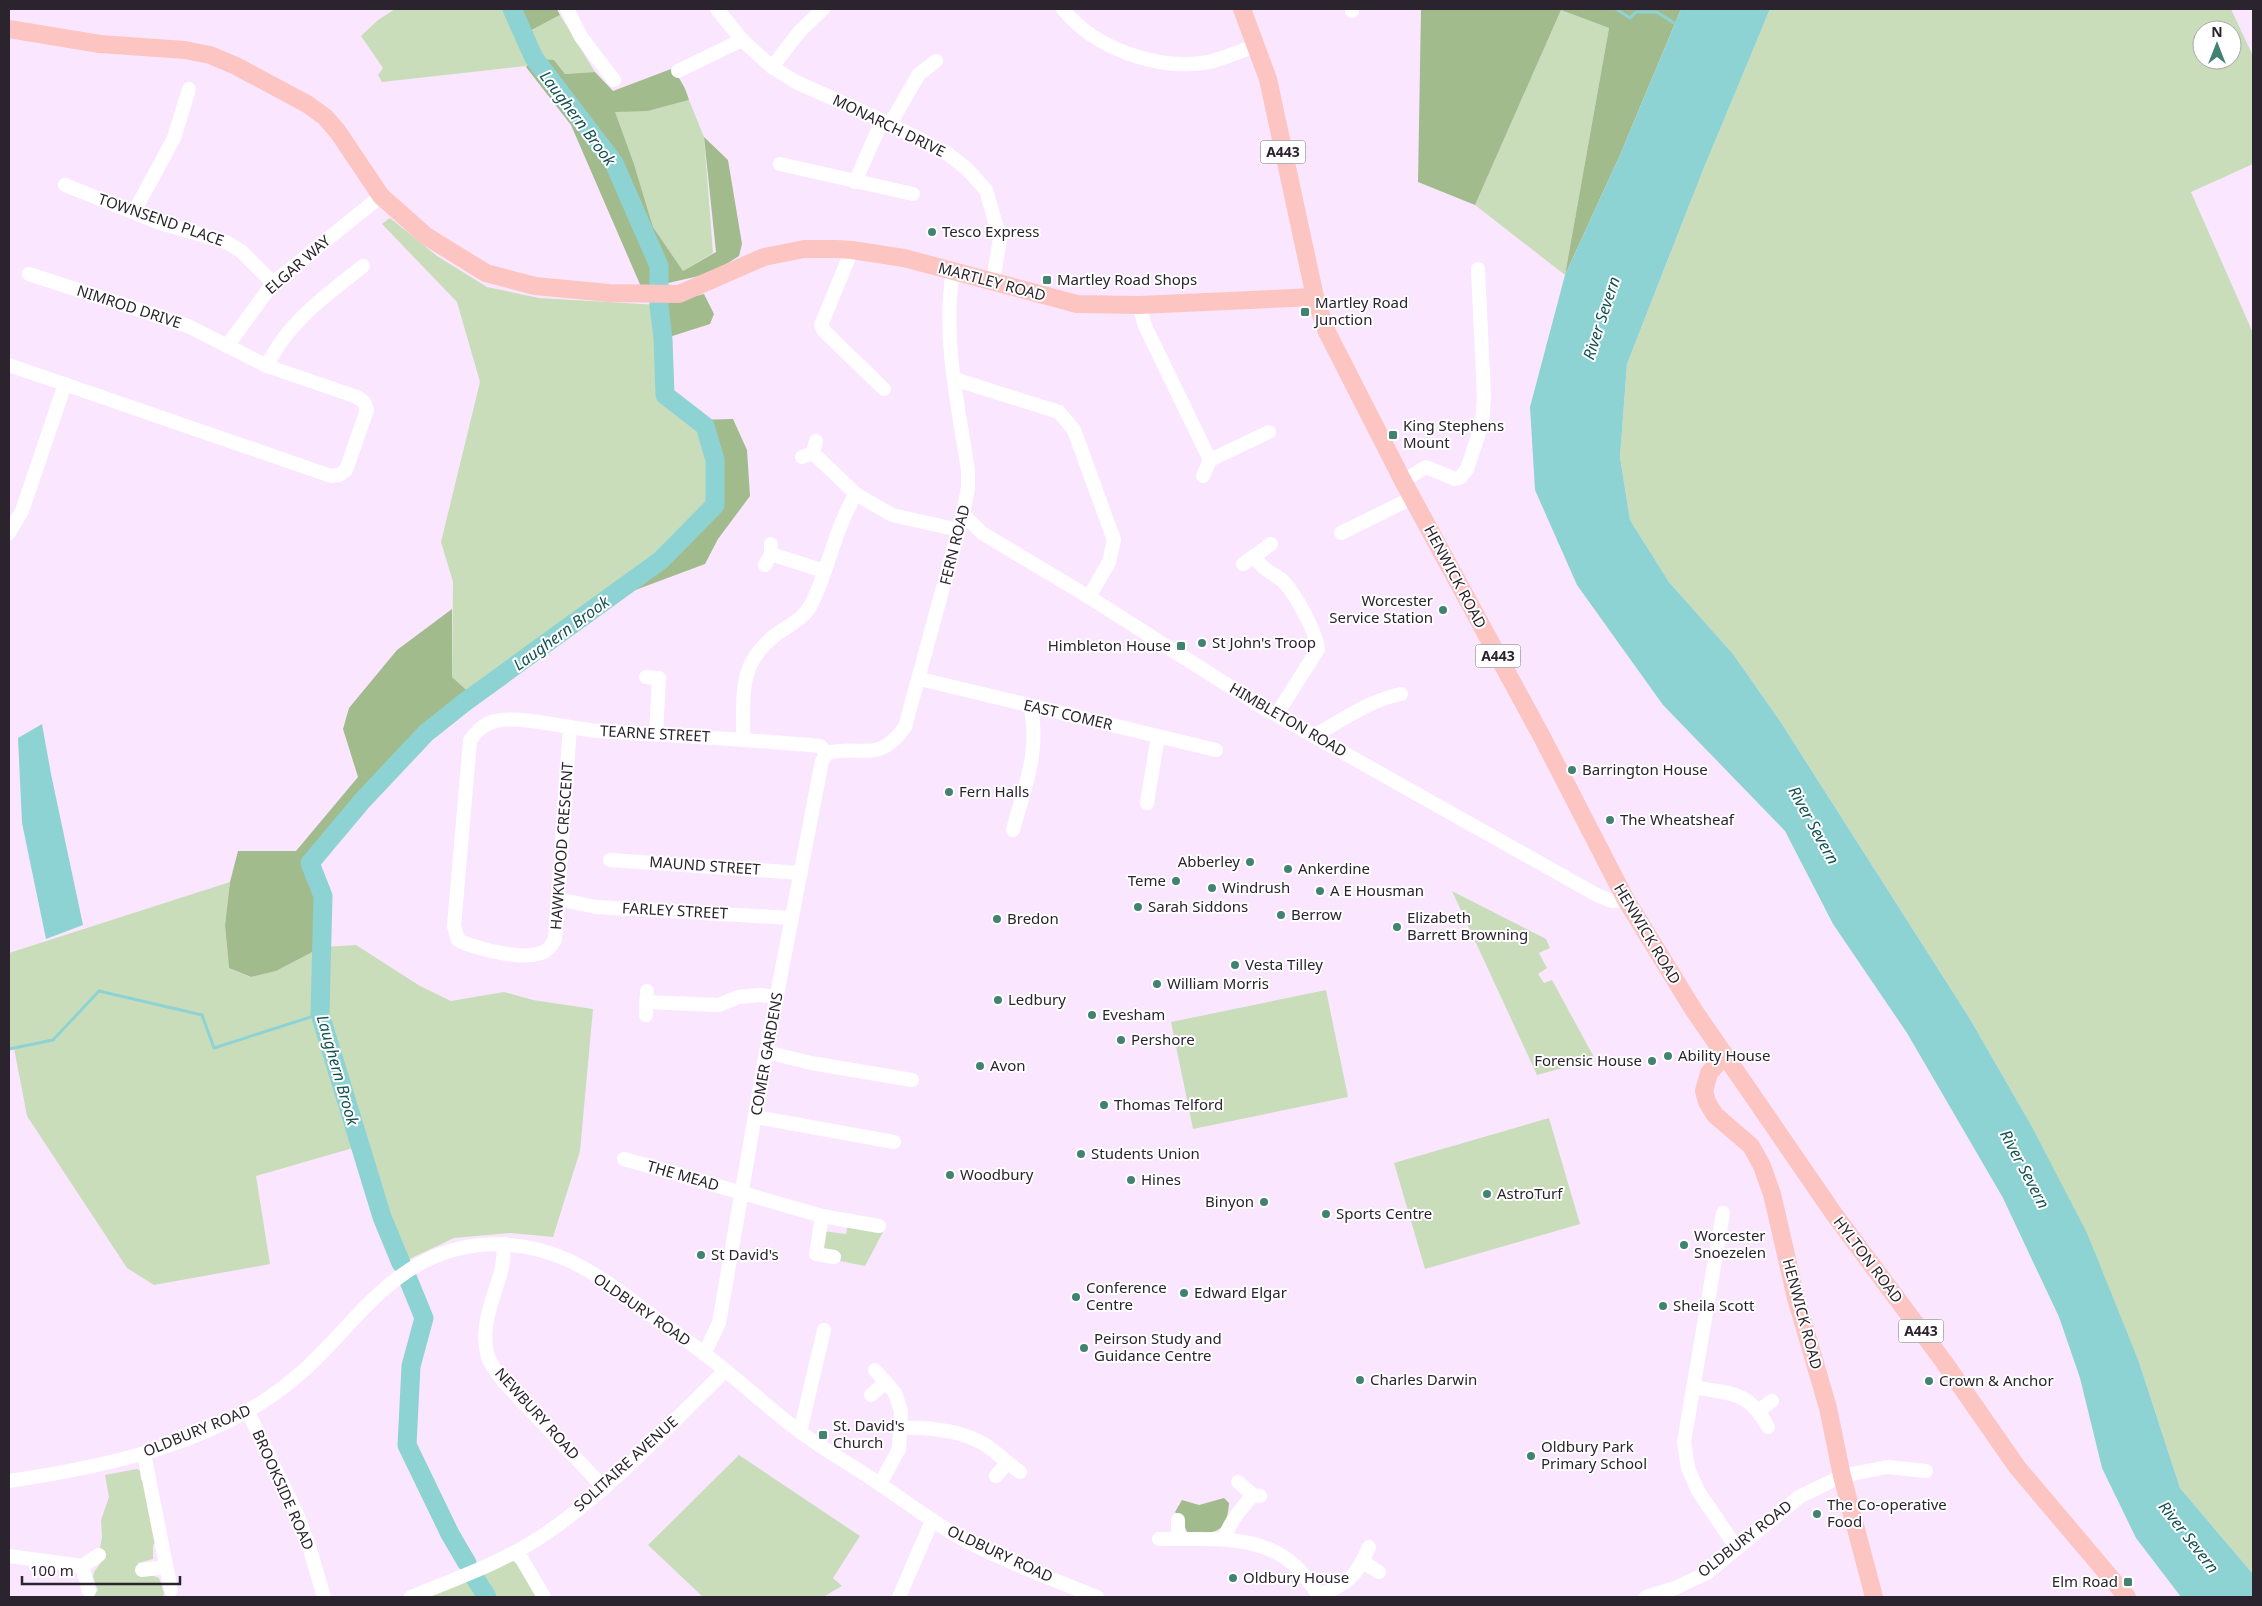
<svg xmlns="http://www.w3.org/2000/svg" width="2262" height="1606" viewBox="0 0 2262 1606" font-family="'Noto Sans',sans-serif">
	<rect width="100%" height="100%" fill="#fae7ff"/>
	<g fill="#c9ddbb" fill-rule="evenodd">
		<path d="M395,9h117l12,25 36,-19 35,57 -30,2 -11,-14 -20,-2 -8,8 -144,16 -4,-7 5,-7 -22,-32 17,-16z"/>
		<path d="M1770,9h461l22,47v108l-62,28 62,141v1241l-73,-86 -41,-126 -108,-237 -61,-106 -190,-298 -47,-67 -64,-72 -39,-62 -10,-63 7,-93 76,-194zM2202,30h30v30h-30z"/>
		<path d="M1561,10l48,18 -44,247 -90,-70z"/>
		<path d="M689,100l15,37 9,116 -30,18 -30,-44 -19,-63 -20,-53h34z"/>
		<path d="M390,218l47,38 50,31 52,11 120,7 4,34 2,56 40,31 10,34v45l-54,55 -188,136 -21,-19 1,-95 -12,-40 39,-160 -23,-80 -75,-78z"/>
		<path d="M230,882l-5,43 4,43 21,9 26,-6 46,-24 34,-2 64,41 31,15 53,-9 29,8 60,9 -13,142 -27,86 -43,-4 -56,5 -53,25 -19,-46 -22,-71 -104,30 14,88 -116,21 -27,-17 -100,-152 -13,-68 -5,1v-96z"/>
		<path d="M1452,891l94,48 4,9 -11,5 8,15 -9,6 6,9 8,-3 43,79 -58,16z"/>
		<path d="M1326,990l22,107 -155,32 -22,-107z"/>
		<path d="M1549,1118l31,106 -155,45 -31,-106z"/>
		<path d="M848,1224l35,8 -18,34 -25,-5 1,-7 -17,-2 -1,-21 23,3z"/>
		<path d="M739,1455l121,81 -27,42 9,8 -19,11h-120l-55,-52z"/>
		<path d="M137,1469l3,2 1,9 3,1 12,61 -3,3v14l-15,4 2,14 11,-2 8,3 5,15 -1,4h-76l11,-6 -5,-15 1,-4 11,-15 -5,-9 2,-11 -1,-17 8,-23 -4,-22z"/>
		<path d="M511,1560l8,5 20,32h-118z"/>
	</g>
	<g fill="#a1bb8d">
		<path d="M512,9h45l3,6 -36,19z"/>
		<path d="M1421,9h260l-61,146 -55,120 44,-247 -48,-18 -86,195 -57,-23z"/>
		<path d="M534,58l20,2 11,14 30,-2 18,19 58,-22c10,10 14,18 18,31l-41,11 -33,1 19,52 19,63 30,44 33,-19 -12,-115 24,23 14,84 -3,12 -27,17 -70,16 -71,-164 -45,-58z"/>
		<path d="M704,294l10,20 -4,10 -47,15 -4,-34z"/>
		<path d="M733,419l14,31 3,46 -32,43 -13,25 -99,37 55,-41 53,-54 1,-46 -10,-34 -9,-6z"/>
		<path d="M452,609v68l21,19c-64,45 -113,107 -163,167l13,33 -1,51 -46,24 -25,6 -22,-9 -4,-43 5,-43 8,-31h58l62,-74 -15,-48 6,-21 48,-58z"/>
		<path d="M1224,1498l5,5c-2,31 -14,30 -41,31l-7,-16 -6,-6 7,-12 17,5z"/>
	</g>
	<g fill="#8ed3d4">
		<path d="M1681,9h89l-67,161 -76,194 -7,93 10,63 39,62 64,72 47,67 190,298 61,106 56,108 52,129 41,126 73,86v23h-72l-45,-59 -34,-70 -22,-90 -21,-61 -56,-119 -96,-165 -74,-109 -48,-93 -122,-126 -86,-120 -42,-95 -5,-83 35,-132 55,-120z"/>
		<path d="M42,724l9,50 32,151 -37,14 -24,-116 -4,-85z"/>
	</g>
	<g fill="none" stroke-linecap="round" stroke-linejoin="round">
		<g stroke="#8ed3d4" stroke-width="3">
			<path d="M1616,9l14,9 6,-6h21l20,13"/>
			<path d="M9,1049l44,-9 46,-49 103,24 12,33 106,-34"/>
		</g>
		<g stroke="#8ed3d4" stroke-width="19">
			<path d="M401,1263l-19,-46 -62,-203 3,-118 -13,-33 52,-62 64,-68 39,-31 196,-142 54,-55v-45l-10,-34 -40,-31 -2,-56 -4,-34v-39l-45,-103 -80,-105 -22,-49"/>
			<path d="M408,1279l16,39 -13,48 -4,79 43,89 17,29"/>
			<path d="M475,1578l12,19"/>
		</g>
		<g stroke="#fff" stroke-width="14">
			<path d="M567,9l14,28 33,43"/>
			<path d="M717,9l25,31 30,27 24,15 94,42 58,30 19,15 19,21 14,49 -7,42"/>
			<path d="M1063,9c32,40 95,62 146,53 16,-4 32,-11 48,-17"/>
			<path d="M1352,9v2"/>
			<path d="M772,67l28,-36 23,-22"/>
			<path d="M678,71l64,-31"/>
			<path d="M890,124l29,-50 17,-13"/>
			<path d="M780,164l133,30"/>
			<path d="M855,182l27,-61"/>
			<path d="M65,185l95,38 66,19 15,9 32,32"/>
			<path d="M134,212l40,-74 15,-49"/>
			<path d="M852,250l-31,75 3,6 60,58"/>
			<path d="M1139,305l6,21 65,134"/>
			<path d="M227,346l46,-63 108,-87"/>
			<path d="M9,365l322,111 8,-1 7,-5 21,-60 -3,-8 -7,-5 -90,-31 -79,-40 -159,-52"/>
			<path d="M267,366c20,-44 59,-70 96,-100"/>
			<path d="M954,379l105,33 15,18 40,110 -5,22 -20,35"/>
			<path d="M813,453l43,41 36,21 67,15"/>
			<path d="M802,457l11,-4 3,-12"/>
			<path d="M1203,476l7,-16 59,-28"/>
			<path d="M1403,481l23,-14 29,12 6,-2 6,-8 15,-45 2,-27 -6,-128"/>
			<path d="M963,514l19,19 107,64 173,110 335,188 15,6 14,-1"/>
			<path d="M9,533l13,-22 43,-127"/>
			<path d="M1341,533l71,-35"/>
			<path d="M771,554l53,17"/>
			<path d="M1255,557c9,15 18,15 29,25 12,13 32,50 34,67l-41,65"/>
			<path d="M1243,564l28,-20"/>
			<path d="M765,565l6,-11v-10"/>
			<path d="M646,677l13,1 -3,56"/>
			<path d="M920,679l296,71"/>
			<path d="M570,727l-15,212c-2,3 -4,8 -7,10 -15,15 -73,0 -90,-9l-4,-14 16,-185c5,-9 15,-18 26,-20 25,-6 75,8 103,10 74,5 147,8 221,15l7,7"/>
			<path d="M1314,736c28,-16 56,-36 87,-42"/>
			<path d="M743,739c1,-45 -6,-76 35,-106 13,-9 26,-14 34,-30 17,-35 23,-75 44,-109"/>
			<path d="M827,753c36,-9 50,12 78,-26l58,-213 5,-26v-18c-10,-65 -26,-133 -15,-199"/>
			<path d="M1147,803l11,-67"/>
			<path d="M1013,830c11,-41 28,-81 17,-124"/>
			<path d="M610,860l191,13"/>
			<path d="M558,899l38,8 196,11"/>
			<path d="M646,1002l73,3 19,-8 21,-2 18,2"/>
			<path d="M646,1015l1,-24"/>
			<path d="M766,1052l45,11 101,17"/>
			<path d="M756,1117l138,25"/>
			<path d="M624,1159l198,57 57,10"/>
			<path d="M1723,1213l-39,229 4,26 10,23 38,56"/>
			<path d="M822,1216l-6,38 18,3"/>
			<path d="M504,1244c0,8 -1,16 -2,24 -7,27 -22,56 -15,85 2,11 11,21 18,30l99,105"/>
			<path d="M704,1354l15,-31 47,-271 56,-291 5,-8"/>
			<path d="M875,1370l20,23 6,18 -2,38 -19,35"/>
			<path d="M1693,1387c38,7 55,3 75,40"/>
			<path d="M871,1395l15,-13"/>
			<path d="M1759,1410l13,-9"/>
			<path d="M248,1412l49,102 12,32 15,51"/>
			<path d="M901,1428c28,-1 58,2 83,16 13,8 24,20 36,28"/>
			<path d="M800,1432l24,-102"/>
			<path d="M144,1454l27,136"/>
			<path d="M996,1476l11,-13"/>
			<path d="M9,1481c101,-15 215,-39 293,-109 41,-36 71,-84 121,-110 46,-24 100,-23 147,-1 30,14 58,36 84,56 21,15 42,30 61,45 29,23 55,47 84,69 25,19 53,34 79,52 30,20 58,42 90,59 41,21 86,38 129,55"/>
			<path d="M1238,1482l15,13 7,1"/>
			<path d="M1178,1520v19"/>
			<path d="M1159,1539c52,1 113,-8 147,39 4,6 11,12 12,19"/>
			<path d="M1224,1539c6,-18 17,-30 29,-44"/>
			<path d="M517,1551l27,46"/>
			<path d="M9,1556l73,10 17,-11"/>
			<path d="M1363,1562l16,10"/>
			<path d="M82,1566l7,25"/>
			<path d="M142,1570l24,-3"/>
			<path d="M1318,1595c29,-9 40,-21 51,-48"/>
			<path d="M411,1597c46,-19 96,-36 137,-65 65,-45 120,-106 177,-161"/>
			<path d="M899,1597l33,-76"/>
			<path d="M1646,1597l29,-9 32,-15 92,-76 43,-21 45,-9 39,4"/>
		</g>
		<g stroke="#fdc5c2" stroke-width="18">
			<path d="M1242,9l26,70 47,218 12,35 76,149 139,256 84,163 67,109 141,205 110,148 73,105 110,130"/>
			<path d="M9,29l91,15 85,6 25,5 26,11 71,38 18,13 13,15 43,64 45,40 60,37 49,13 74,7 70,1 85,-37 40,-8h31l17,1 52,8 173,46 62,1 176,-8"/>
			<path d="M1725,1055l-16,18 -5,18 3,11 8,13 36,31 11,20 10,28 24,104 32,110 14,68 32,121"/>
		</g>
	</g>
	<g fill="#418273" stroke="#fff" stroke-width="2">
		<circle cx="932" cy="232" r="5"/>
		<rect x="1042" y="275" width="10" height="10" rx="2.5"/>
		<rect x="1300" y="307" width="10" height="10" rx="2.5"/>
		<rect x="1388" y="430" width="10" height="10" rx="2.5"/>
		<circle cx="1443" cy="610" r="5"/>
		<circle cx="1202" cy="643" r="5"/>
		<rect x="1176" y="641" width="10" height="10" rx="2.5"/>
		<circle cx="1572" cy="770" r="5"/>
		<circle cx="949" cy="792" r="5"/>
		<circle cx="1610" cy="820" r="5"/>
		<circle cx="1250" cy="862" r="5"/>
		<circle cx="1288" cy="869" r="5"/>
		<circle cx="1176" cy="881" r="5"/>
		<circle cx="1212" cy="888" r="5"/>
		<circle cx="1320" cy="891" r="5"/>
		<circle cx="1138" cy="907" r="5"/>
		<circle cx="1281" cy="915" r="5"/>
		<circle cx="997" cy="919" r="5"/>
		<circle cx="1397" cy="927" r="5"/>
		<circle cx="1235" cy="965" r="5"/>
		<circle cx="1157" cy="984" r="5"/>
		<circle cx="998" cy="1000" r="5"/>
		<circle cx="1092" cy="1015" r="5"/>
		<circle cx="1121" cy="1040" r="5"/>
		<circle cx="1668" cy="1056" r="5"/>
		<circle cx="1652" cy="1061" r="5"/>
		<circle cx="980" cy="1066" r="5"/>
		<circle cx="1104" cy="1105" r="5"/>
		<circle cx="1081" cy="1154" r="5"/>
		<circle cx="950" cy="1175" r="5"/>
		<circle cx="1131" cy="1180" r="5"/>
		<circle cx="1487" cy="1194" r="5"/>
		<circle cx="1264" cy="1202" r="5"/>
		<circle cx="1326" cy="1214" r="5"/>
		<circle cx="1684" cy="1245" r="5"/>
		<circle cx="701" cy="1255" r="5"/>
		<circle cx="1184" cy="1293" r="5"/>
		<circle cx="1076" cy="1297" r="5"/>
		<circle cx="1663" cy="1306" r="5"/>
		<circle cx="1084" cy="1348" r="5"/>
		<circle cx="1360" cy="1380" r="5"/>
		<circle cx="1929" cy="1381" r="5"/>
		<rect x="818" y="1430" width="10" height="10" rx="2.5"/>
		<circle cx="1531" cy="1456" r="5"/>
		<circle cx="1817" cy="1514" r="5"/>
		<circle cx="1233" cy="1578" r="5"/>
		<rect x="2123" y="1577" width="10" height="10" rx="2.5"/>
	</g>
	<g text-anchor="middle" stroke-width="4" stroke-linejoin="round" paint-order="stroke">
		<g fill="#fff" stroke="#6b656d" stroke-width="1">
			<rect x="1260.5" y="140.5" width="45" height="23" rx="4"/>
			<rect x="1475.5" y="644.5" width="45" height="23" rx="4"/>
			<rect x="1898.5" y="1319.5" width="45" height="23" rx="4"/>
		</g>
		<g font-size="14" font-weight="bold" fill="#2b232e">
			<text x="1283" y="157">A443</text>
			<text x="1498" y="661">A443</text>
			<text x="1921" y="1336">A443</text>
		</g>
		<g font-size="15" fill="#2b232e" stroke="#fff">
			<text transform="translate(889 126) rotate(26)" y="5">MONARCH DRIVE</text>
			<text transform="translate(161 220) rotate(19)" y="5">TOWNSEND PLACE</text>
			<text transform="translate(298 265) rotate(-41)" y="5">ELGAR WAY</text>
			<text transform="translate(992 282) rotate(15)" y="5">MARTLEY ROAD</text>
			<text transform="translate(129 307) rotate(18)" y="5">NIMROD DRIVE</text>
			<text transform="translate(955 545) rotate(-76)" y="5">FERN ROAD</text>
			<text transform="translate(1455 577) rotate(62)" y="5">HENWICK ROAD</text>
			<text transform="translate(1068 715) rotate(13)" y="5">EAST COMER</text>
			<text transform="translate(1288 720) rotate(30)" y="5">HIMBLETON ROAD</text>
			<text transform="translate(655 734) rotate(3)" y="5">TEARNE STREET</text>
			<text transform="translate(562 846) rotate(-86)" y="5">HAWKWOOD CRESCENT</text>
			<text transform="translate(705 866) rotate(4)" y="5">MAUND STREET</text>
			<text transform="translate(675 911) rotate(3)" y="5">FARLEY STREET</text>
			<text transform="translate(1647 934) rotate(59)" y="5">HENWICK ROAD</text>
			<text transform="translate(767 1054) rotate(-80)" y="5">COMER GARDENS</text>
			<text transform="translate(683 1176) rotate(16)" y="5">THE MEAD</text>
			<text transform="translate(1868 1260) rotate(53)" y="5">HYLTON ROAD</text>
			<text transform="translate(642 1310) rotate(35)" y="5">OLDBURY ROAD</text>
			<text transform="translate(1802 1314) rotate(75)" y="5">HENWICK ROAD</text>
			<text transform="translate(537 1414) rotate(48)" y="5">NEWBURY ROAD</text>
			<text transform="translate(197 1431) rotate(-22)" y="5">OLDBURY ROAD</text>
			<text transform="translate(626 1464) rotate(-42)" y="5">SOLITAIRE AVENUE</text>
			<text transform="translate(283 1490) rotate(66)" y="5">BROOKSIDE ROAD</text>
			<text transform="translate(1745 1539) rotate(-38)" y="5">OLDBURY ROAD</text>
			<text transform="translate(1000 1554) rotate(25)" y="5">OLDBURY ROAD</text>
		</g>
		<g font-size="15" fill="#2b232e" stroke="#fff" text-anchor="start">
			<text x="942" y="237">Tesco Express</text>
			<text x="1057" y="285">Martley Road Shops</text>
			<text x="1315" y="308">Martley Road<tspan x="1315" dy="17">Junction</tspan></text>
			<text x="1403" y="431">King Stephens<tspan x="1403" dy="17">Mount</tspan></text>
			<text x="1433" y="606" text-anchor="end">Worcester<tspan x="1433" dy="17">Service Station</tspan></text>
			<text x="1212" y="648">St John's Troop</text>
			<text x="1171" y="651" text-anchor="end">Himbleton House</text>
			<text x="1582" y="775">Barrington House</text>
			<text x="959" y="797">Fern Halls</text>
			<text x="1620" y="825">The Wheatsheaf</text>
			<text x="1240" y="867" text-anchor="end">Abberley</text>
			<text x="1298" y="874">Ankerdine</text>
			<text x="1166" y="886" text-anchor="end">Teme</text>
			<text x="1222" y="893">Windrush</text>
			<text x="1330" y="896">A E Housman</text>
			<text x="1148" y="912">Sarah Siddons</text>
			<text x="1291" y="920">Berrow</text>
			<text x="1407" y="923">Elizabeth<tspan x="1407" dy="17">Barrett Browning</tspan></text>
			<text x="1007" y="924">Bredon</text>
			<text x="1245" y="970">Vesta Tilley</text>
			<text x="1167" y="989">William Morris</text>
			<text x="1008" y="1005">Ledbury</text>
			<text x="1102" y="1020">Evesham</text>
			<text x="1131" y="1045">Pershore</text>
			<text x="1678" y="1061">Ability House</text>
			<text x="1642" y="1066" text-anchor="end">Forensic House</text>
			<text x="990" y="1071">Avon</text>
			<text x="1114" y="1110">Thomas Telford</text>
			<text x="1091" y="1159">Students Union</text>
			<text x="960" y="1180">Woodbury</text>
			<text x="1141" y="1185">Hines</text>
			<text x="1497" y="1199">AstroTurf</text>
			<text x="1254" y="1207" text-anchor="end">Binyon</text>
			<text x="1336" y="1219">Sports Centre</text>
			<text x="1694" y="1241">Worcester<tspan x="1694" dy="17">Snoezelen</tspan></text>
			<text x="711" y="1260">St David's</text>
			<text x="1086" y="1293">Conference<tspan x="1086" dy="17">Centre</tspan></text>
			<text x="1194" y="1298">Edward Elgar</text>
			<text x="1673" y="1311">Sheila Scott</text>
			<text x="1094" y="1344">Peirson Study and<tspan x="1094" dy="17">Guidance Centre</tspan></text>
			<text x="1370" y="1385">Charles Darwin</text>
			<text x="1939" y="1386">Crown &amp; Anchor</text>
			<text x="833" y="1431">St. David's<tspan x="833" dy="17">Church</tspan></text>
			<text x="1541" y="1452">Oldbury Park<tspan x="1541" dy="17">Primary School</tspan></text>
			<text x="1827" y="1510">The Co-operative<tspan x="1827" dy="17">Food</tspan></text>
			<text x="1243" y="1583">Oldbury House</text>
			<text x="2118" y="1587" text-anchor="end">Elm Road</text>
		</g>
		<g font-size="16" font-style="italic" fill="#145152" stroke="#fff">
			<text transform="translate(578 118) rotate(53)" y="6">Laughern Brook</text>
			<text transform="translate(1601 318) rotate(-72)" y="6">River Severn</text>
			<text transform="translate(561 633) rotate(-36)" y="6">Laughern Brook</text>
			<text transform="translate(1814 825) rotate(61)" y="6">River Severn</text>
			<text transform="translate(338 1070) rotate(74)" y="6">Laughern Brook</text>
			<text transform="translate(2025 1169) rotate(62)" y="6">River Severn</text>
			<text transform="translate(2189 1537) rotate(52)" y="6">River Severn</text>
		</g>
	</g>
	<rect width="2262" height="1606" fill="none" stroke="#2b232e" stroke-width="20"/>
	<g transform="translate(2217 45)"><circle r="24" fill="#ffffff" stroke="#aaa7ab"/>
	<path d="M0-4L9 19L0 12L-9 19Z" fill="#418273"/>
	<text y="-8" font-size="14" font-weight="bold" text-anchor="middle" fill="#2b232e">N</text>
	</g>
	<path d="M22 1576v8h158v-8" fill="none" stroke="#2b232e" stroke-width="2.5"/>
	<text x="30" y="1576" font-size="15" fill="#2b232e" stroke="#ffffff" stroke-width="4" paint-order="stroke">100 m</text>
</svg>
